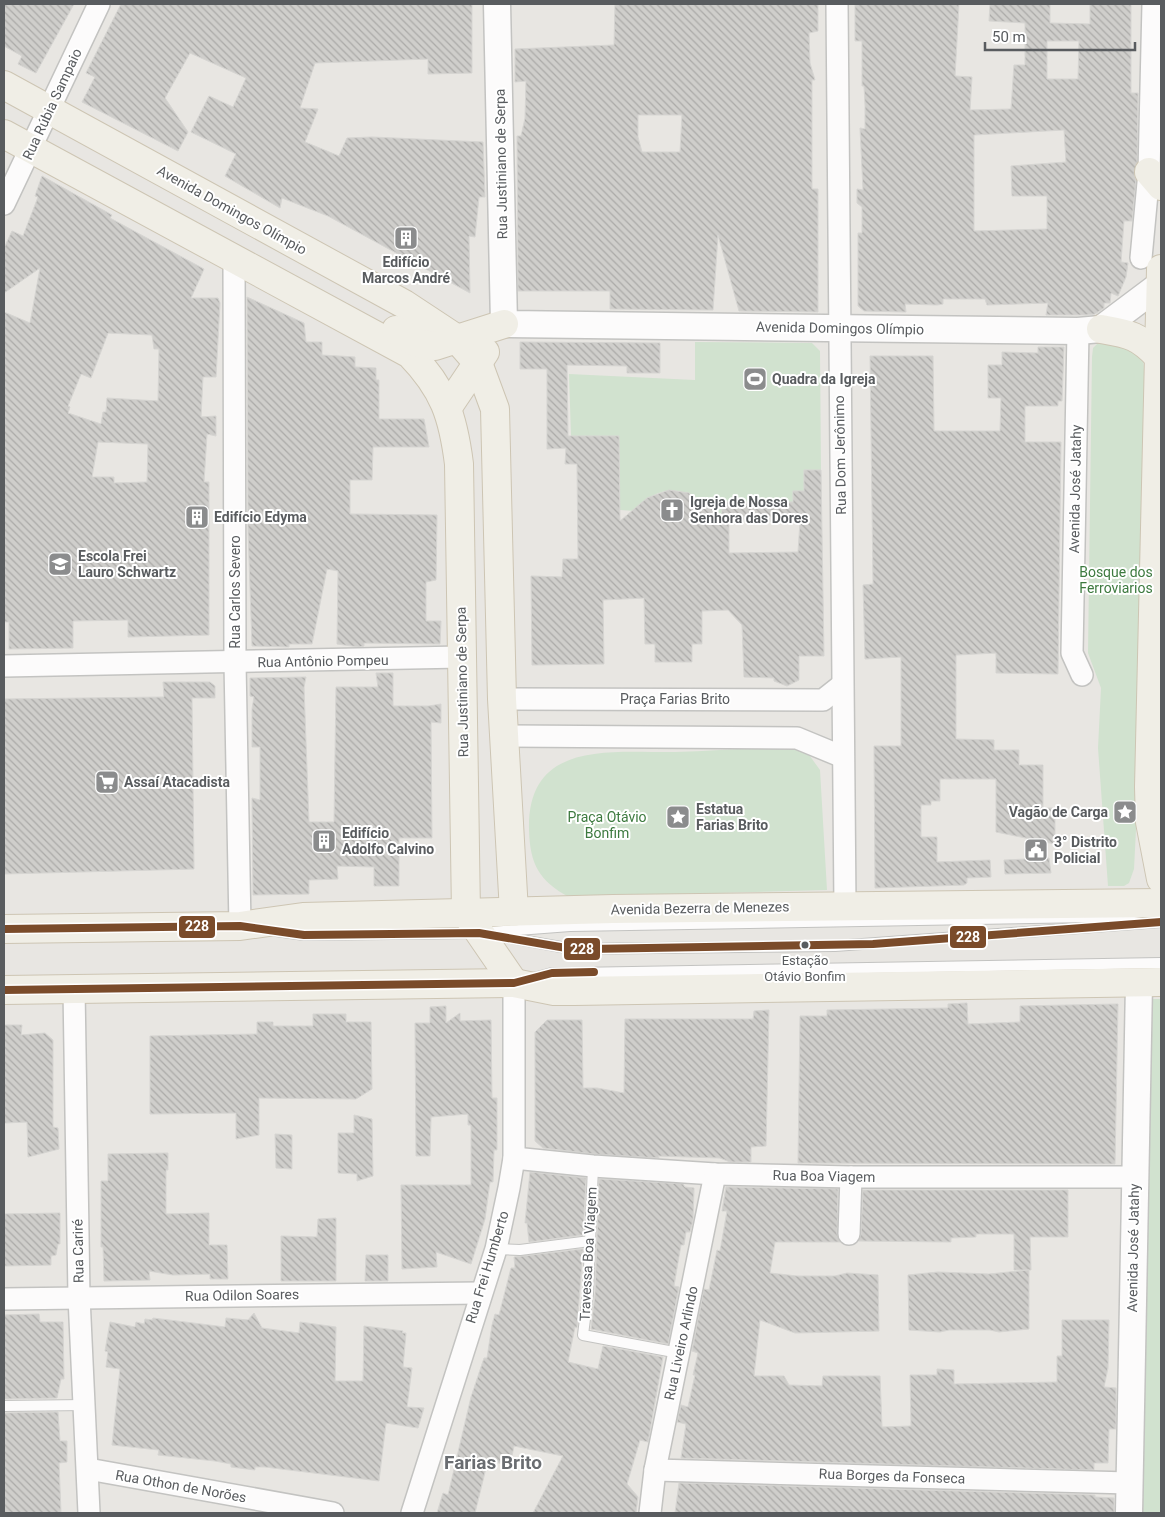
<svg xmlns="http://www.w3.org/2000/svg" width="1165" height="1517" viewBox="0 0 1165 1517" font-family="Roboto,sans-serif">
	<defs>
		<pattern id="building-back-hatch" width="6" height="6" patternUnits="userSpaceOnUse" patternTransform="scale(1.25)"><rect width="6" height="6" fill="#cfcecb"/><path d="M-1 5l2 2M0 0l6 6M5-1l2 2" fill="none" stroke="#abaaa8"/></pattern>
	</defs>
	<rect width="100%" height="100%" fill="#e8e6e2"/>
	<g fill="#d1e2cf">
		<path d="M695,342l117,1 8,8 1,119h-17v21h-11v11h-71v12l-11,2c-21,-31 -51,-35 -76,-5l-15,-1 -1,-74h-48l-2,-62 126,6z"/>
		<path d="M1098,343h36l9,8 2,40 -2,301 -9,177 -5,14 -5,3h-16l-10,-138 3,-60 -13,-35 4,-296 1,-9z"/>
		<path d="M785,746l22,6 13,18 7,120 -258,7c-30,-16 -39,-33 -40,-67 -2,-91 83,-77 146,-78 37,-1 74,-4 110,-6z"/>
		<path d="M1153,999h8v514h-19l8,-504z"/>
	</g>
	<g fill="url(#building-back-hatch)" stroke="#d6d5d2" fill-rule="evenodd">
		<path d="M4,4h70l-38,69 -18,-9 4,-8 -18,-10z"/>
		<path d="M121,4h351v69l-44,1v-15l-113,4 -15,45 18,1 -13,33 34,14 8,-18 25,-1 111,5 2,55h-6l-4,40 -6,-1 1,57 -142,-77 -46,-18 -2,10 -55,-32 11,-22 -45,-22 18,-36 24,11 13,-29 -56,-25 -25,45 23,34 -10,19 -96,-49 13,-25 -9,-4z"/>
		<path d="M615,4h203v27l-9,2 1,30 5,17h-3v109h6v123l-79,-1 -21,-76 -5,75 -103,-1v-18h-92l-1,-155h4l4,-18 1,-37 -11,1v-33l99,-4zM638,115h44l-2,37h-38l-4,-15z"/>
		<path d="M855,4h104l-4,72 17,1 -2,33 41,-1 3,-44h11v-42l-36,-2 1,-17h60v19l40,1v-20h41v89h7v4l-1,66 -3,11 2,5 -4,42h-8l-3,41 7,1 -2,14 -8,19 -7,-3 -1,10h-6v5l-9,6 -10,1h-39l2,-12 -61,2 -2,-6h-42v5l-6,1 -32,-1 1,8 -42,-1 -6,-5v-73h4v-26l-5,-4v-14l6,1 -3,-62 5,1v-24l-1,-19h-2v-45h-7zM1047,41h32l-1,38h-31zM1064,130l2,32 -55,4 1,30h35v33l-73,2v-96z"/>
		<path d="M42,176l70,39 -2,3 94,51 -13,29h27l2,5 -4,74h-13l-2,40 15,-1v20l-9,-2 -3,48h5v153l-81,2v-17l-55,1v27l-64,1v-27h-5v-310l26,11 10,-55 -36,25v-45l8,-17 11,5 15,-39 -3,-1zM108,333l44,2 2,14h5l-1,52 -51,-3 -1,14h-3l-2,12 -33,-11 2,-6 -2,-1 13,-32 10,4zM98,442l50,2 -1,38 -33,1v-6h-22z"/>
		<path d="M247,297l57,26 2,19h16v13l33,2v10l21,1v12h3v39h45l5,28h-56l-1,33h-22v34l87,1 -1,65 -10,2v39h15l-1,23 -76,-1v3l-5,1 -22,-3 1,-73 -11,-2 -15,75h-23v3l-37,-1 -4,-116z"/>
		<path d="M520,342l140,1v30h-33v-7l-60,-1 1,71h51l1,85 27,-23 22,-8 20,3 33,23v-14h71v-11h11v-21h17l3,186h-25v24l-12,6 -13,-5v-3l-30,-1 -2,-52 -14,-15 -26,1v33h-10v18h-37v-18h-10l-1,-46 -41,2 1,64 -72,1 -1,-89 31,1 1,-18h15l-1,-95h-12l1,-16 -19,1v-80h-27zM729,521l71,1 -2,30 -69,1z"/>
		<path d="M1038,347h26l-2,54h-4v5h-33v36h36l-3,232 -62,-1v-20l-40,2v84l38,1v10h25v15h24v43h12v36l-59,-12v-53h-56v22h-9v4h-10v32h16v25l53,-2 1,17 -24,1v5l-3,2 -89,3 -1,-142h27v-89l-36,2 -2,-74 10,-1 -3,-228h63l1,75h66l1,-33h-13v-33h14v-13l36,1z"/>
		<path d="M376,673h17v33h36l12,-2v19l-10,-1 1,116h-33v48h-25v-19l-37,-1 1,13 -29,1v14l-56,1 -1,-97 8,2v-53h-8v-38l2,-12 -4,-1v-18l56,-1 -2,10 5,135h25l2,-135h42z"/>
		<path d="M163,682h47l5,4v12h-23l2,171 -190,5v-175l160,-2z"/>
		<path d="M1049,858l2,15 -46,1 -1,-14z"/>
		<path d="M967,1003l1,21 52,-2v-16l98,-2 -3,160 -317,-1 2,-147h27v-6l121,-2v-4z"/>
		<path d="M446,1006v17l14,-10v8l31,-1 1,78h5v52h-3l-1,32h-3l-5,37 -14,45 -35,-12 1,15 -35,2 -1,-84h70v-60h-3v-11l-37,3 -1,39h-14l-1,-133h15v-16z"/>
		<path d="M769,1010l-3,136 -15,1v15h-21l-10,-4 -62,-2 1,2 -65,-4 -51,-6 -8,-7v-109l12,-12h35l1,68h14l27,5 1,-74h128l1,-8z"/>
		<path d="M313,1014h33v8h25l1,67 -16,10 -97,-1v37l-23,4v-26l-86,1v-78l107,-2v-12h16v4h40z"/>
		<path d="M4,1025h18l-1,10 24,-2 8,7v87l5,1 1,21 -31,8 -1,-35 -23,1z"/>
		<path d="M354,1115l18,4 1,57 -16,5v-7l-19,-1v-40h16z"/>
		<path d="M275,1134l17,1v34l-16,-1z"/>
		<path d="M168,1153v17h-2v44l43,-1v32h18l1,34h-18v-5l-37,1 -24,-4 1,9 -46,1 -1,-34h-2v-66h7v-27z"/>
		<path d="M530,1172l56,6 -3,57 -54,7 -2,-19h-2z"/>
		<path d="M599,1179l84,5 2,3 9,1 -1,32 -3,12h-4l-2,13h-3l-7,41 5,1 -11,57 -77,-15 4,-35z"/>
		<path d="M726,1187l112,2 -1,45 3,8h-65l-5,31 27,3h38l12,-3 31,2 1,56 -84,2 -35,-13 -6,56h30l5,9 33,1 1,-10h57l2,51 29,-1 -1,-51h27v-6l17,1v14l103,-2v-26h5v-36h47l-1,48 -4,19 12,1v41h-7l-1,34h-14v7l-413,-12 5,-34 -9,-2 4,-17 7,2 7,-32h-2l5,-22 -6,-2 12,-62 5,1 8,-40 3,1 7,-40h-5z"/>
		<path d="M863,1190h205v47h-38l1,33h-17v-36h-38v3l-25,1v4l-92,-1 2,-7z"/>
		<path d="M60,1213v31h-2l-2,11 -5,1v9l-47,1v-52z"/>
		<path d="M336,1218v63h-55v-45l36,1 1,-18z"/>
		<path d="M583,1249l-6,79 -2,-1 -7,35 30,7 5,-23 60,11 -15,85 -8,-2 -13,44 11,13 -2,16h-103l30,-57 -49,-10 -4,20 -22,-6 -13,53h-38l6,-20 5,2 23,-98 13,-39h3l5,-33 3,-11 4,1 12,-47h4l-1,-11z"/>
		<path d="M366,1255h22v26h-23z"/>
		<path d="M1029,1270v59l-30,3 -9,-2h-41l-9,2 -31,-2 -1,-55 30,-3 51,2z"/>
		<path d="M254,1313l8,15 37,5 1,-11 36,5 -1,54h28l1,-55 39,5 -1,2h4l-3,34 9,1 -5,39 17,1 -6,20 -32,-5 -7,58 -114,-14h-10v3l-24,-3v-3l-16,-3 -57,-6 1,-5 -47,-5 8,-76 -14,-2 2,-15 -3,-1 5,-29 25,5 1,-5 8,2 1,-5 7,1 1,-2 72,9 1,-9 22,2z"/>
		<path d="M39,1314l1,8h23l1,57h-3l-4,19 -53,1v-84z"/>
		<path d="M58,1412l2,29h7v21l-8,1 2,50h-57v-100z"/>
		<path d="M679,1483l416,12v2l19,1v15h-439z"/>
	</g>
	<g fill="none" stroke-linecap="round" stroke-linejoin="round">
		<g stroke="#c3c3c1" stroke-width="12">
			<g id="service">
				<path d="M276,931l28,4 175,-2 91,-7 522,-9 50,6"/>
				<path d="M494,935l78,14 263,-3 326,-24"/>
				<path d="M534,978l18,-5h21l588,-10"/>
				<path d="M593,1166l-5,128 -5,41 96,18"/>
				<path d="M496,1249l24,1 70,-9"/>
				<path d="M4,1406l80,-1"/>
			</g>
		</g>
		<g stroke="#c3c3c1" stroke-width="24">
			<g id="minor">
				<path d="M837,4l8,903"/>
				<path d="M4,204l95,-200"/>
				<path d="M234,258l1,405 5,263"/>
				<path d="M1141,258l8,-86 4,-168"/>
				<path d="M1078,331l-6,322 10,22"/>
				<path d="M4,666l458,-9"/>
				<path d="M502,699l321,1 19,-15"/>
				<path d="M504,736l293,2 46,19"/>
				<path d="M74,989l5,308 10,216"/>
				<path d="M514,1158l79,8 122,8 136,3h283"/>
				<path d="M849,1234l2,-57"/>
				<path d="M4,1299l476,-6"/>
				<path d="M88,1469l245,44"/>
				<path d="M655,1470l474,13"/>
				<path d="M412,1513l84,-264 13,-61 5,-30v-175"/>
				<path d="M650,1513l5,-43 60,-296"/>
			</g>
		</g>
		<g stroke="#c3c3c1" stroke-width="29">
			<g id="tertiary">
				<path d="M497,4l7,320 574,7 23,-2 60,-45"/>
				<path d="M1129,1513l10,-530"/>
			</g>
		</g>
		<g stroke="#cdc5b3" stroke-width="30">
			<g id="primary">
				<path d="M4,85l400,219 53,35 21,24 17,46 7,290 12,213"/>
				<path d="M4,134l406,220c34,35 43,62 49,110l7,449 48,70"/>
				<path d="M1149,172l12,14"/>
				<path d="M1161,269l-12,518 1,35 11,57"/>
				<path d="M1101,329c28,5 37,6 57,27"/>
				<path d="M396,330l21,13 18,3 69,-22"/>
				<path d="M448,407l37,-55"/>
				<path d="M4,929l236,-3 63,-9 310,-8 548,-6"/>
				<path d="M4,990l510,-7 40,8h20l587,-9"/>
			</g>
		</g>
		<use href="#service" stroke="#fcfbfb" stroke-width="10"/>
		<use href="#minor" stroke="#fcfbfb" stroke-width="21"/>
		<use href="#tertiary" stroke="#fcfbfb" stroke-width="26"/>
		<use href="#primary" stroke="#f0eee6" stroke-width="28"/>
		<g stroke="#fff" stroke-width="11">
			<g id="bus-1">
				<path d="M4,929l236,-3 64,9 175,-2 93,16h16l285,-5 288,-22"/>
				<path d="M4,990l510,-7 38,-10 42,-1"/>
			</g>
		</g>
		<use href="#bus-1" stroke="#7a4b2a" stroke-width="8"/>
	</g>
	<defs>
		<g id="building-square" transform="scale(1.25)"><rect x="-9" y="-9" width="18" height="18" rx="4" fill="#8b8c8d" stroke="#fff"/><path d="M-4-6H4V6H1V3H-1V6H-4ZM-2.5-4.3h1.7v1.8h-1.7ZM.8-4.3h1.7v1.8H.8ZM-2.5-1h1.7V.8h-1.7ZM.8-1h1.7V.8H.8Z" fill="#fff"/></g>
		<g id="stadium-square" transform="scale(1.25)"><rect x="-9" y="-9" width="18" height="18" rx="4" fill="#8b8c8d" stroke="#fff"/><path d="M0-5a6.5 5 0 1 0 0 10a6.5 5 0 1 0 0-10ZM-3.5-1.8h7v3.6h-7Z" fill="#fff"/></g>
		<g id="church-square" transform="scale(1.25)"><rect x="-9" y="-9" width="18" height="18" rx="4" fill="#8b8c8d" stroke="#fff"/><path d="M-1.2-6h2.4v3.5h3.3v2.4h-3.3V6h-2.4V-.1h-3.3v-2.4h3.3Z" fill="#fff"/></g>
		<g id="school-square" transform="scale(1.25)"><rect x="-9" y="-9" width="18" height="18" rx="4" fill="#8b8c8d" stroke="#fff"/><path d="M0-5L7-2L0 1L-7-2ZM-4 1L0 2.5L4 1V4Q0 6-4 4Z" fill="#fff"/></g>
		<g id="supermarket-square" transform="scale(1.25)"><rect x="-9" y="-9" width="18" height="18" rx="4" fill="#8b8c8d" stroke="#fff"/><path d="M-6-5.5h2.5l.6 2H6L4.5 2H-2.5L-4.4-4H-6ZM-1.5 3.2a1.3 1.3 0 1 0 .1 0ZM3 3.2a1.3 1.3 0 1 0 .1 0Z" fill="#fff"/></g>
		<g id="sight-square" transform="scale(1.25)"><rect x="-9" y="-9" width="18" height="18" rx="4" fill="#8b8c8d" stroke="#fff"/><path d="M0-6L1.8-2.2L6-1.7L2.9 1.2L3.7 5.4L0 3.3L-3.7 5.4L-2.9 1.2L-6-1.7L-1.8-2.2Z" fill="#fff"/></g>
		<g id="civic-square" transform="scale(1.25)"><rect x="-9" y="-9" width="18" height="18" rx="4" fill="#8b8c8d" stroke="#fff"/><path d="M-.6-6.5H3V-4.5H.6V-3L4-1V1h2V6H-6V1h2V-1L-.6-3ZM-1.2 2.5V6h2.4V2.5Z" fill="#fff"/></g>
	</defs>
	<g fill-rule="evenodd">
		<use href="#building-square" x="406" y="238"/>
		<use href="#stadium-square" x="755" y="379"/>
		<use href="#church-square" x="672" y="510"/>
		<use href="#building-square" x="197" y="517"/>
		<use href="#school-square" x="60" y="564"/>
		<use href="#supermarket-square" x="107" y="782"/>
		<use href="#sight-square" x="1125" y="812"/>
		<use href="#sight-square" x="678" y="817"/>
		<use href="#building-square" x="324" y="841"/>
		<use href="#civic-square" x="1036" y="850"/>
	</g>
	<circle fill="#595c5f" stroke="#fff" stroke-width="2" cx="805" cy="945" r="4.5"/>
	<g text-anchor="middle" stroke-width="4" stroke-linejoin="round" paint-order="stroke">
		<g font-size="13" fill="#595c5f" stroke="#fff">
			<text x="805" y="965">Estação<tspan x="805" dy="16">Otávio Bonfim</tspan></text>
		</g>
		<g font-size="14" fill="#595c5f" stroke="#fff">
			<text transform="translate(52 104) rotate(-65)" y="5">Rua Rúbia Sampaio</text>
			<text transform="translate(501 164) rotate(-91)" y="5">Rua Justiniano de Serpa</text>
			<text transform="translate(232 210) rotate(29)" y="5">Avenida Domingos Olímpio</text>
			<text transform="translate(840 328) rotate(1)" y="5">Avenida Domingos Olímpio</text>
			<text transform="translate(840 455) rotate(-91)" y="5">Rua Dom Jerônimo</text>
			<text transform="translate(1075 489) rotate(-89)" y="5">Avenida José Jatahy</text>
			<text transform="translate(235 592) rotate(-90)" y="5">Rua Carlos Severo</text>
			<text transform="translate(323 661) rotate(-1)" y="5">Rua Antônio Pompeu</text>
			<text transform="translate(462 682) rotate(-91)" y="5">Rua Justiniano de Serpa</text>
			<text x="675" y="704">Praça Farias Brito</text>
			<text transform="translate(700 908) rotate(-1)" y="5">Avenida Bezerra de Menezes</text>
			<text transform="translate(824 1176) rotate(1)" y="5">Rua Boa Viagem</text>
			<text transform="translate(1133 1248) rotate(-89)" y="5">Avenida José Jatahy</text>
			<text transform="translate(78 1251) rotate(-91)" y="5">Rua Cariré</text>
			<text transform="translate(588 1254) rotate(-87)" y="5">Travessa Boa Viagem</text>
			<text transform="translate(487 1267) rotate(-73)" y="5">Rua Frei Humberto</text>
			<text transform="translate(242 1295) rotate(-1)" y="5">Rua Odilon Soares</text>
			<text transform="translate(681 1343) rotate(-78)" y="5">Rua Liveiro Arlindo</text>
			<text transform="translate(892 1476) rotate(2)" y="5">Rua Borges da Fonseca</text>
			<text transform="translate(181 1486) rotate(10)" y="5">Rua Othon de Norões</text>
		</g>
		<g font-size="14" font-weight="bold" fill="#595c5f" stroke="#fff" text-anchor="start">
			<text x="406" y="267" text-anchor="middle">Edifício<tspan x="406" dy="16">Marcos André</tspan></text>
			<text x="772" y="384">Quadra da Igreja</text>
			<text x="690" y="507">Igreja de Nossa<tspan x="690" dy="16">Senhora das Dores</tspan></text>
			<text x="214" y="522">Edifício Edyma</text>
			<text x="78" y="561">Escola Frei<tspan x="78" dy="16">Lauro Schwartz</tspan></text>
			<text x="124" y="787">Assaí Atacadista</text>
			<text x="696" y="814">Estatua<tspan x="696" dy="16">Farias Brito</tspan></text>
			<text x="1108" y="817" text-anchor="end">Vagão de Carga</text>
			<text x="342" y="838">Edifício<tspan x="342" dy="16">Adolfo Calvino</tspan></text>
			<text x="1054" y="847">3° Distrito<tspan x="1054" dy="16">Policial</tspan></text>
		</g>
		<g font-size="14" fill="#3d7a3f" stroke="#fff">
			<text x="1116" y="577">Bosque dos<tspan x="1116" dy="16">Ferroviarios</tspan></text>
			<text x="607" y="822">Praça Otávio<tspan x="607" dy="16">Bonfim</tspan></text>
		</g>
		<g font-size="19" font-weight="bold" fill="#6a6d71" stroke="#fff">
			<text x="493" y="1469">Farias Brito</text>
		</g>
	</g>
	<g stroke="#fff" stroke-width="2">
		<rect x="178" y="915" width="38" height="24" rx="5" fill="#7a4b2a"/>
		<rect x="949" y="925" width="38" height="24" rx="5" fill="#7a4b2a"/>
		<rect x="563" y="937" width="38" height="24" rx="5" fill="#7a4b2a"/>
	</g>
	<g font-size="14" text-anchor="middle" font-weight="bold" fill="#fff">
		<text x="197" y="931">228</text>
		<text x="968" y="942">228</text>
		<text x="582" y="954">228</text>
	</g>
	<rect width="1165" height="1517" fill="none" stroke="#595c5f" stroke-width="10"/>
	<path d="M985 42v8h150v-8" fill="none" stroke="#595c5f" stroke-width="2.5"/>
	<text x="992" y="42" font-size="15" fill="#595c5f" stroke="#ffffff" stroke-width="4" paint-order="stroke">50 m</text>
</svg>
